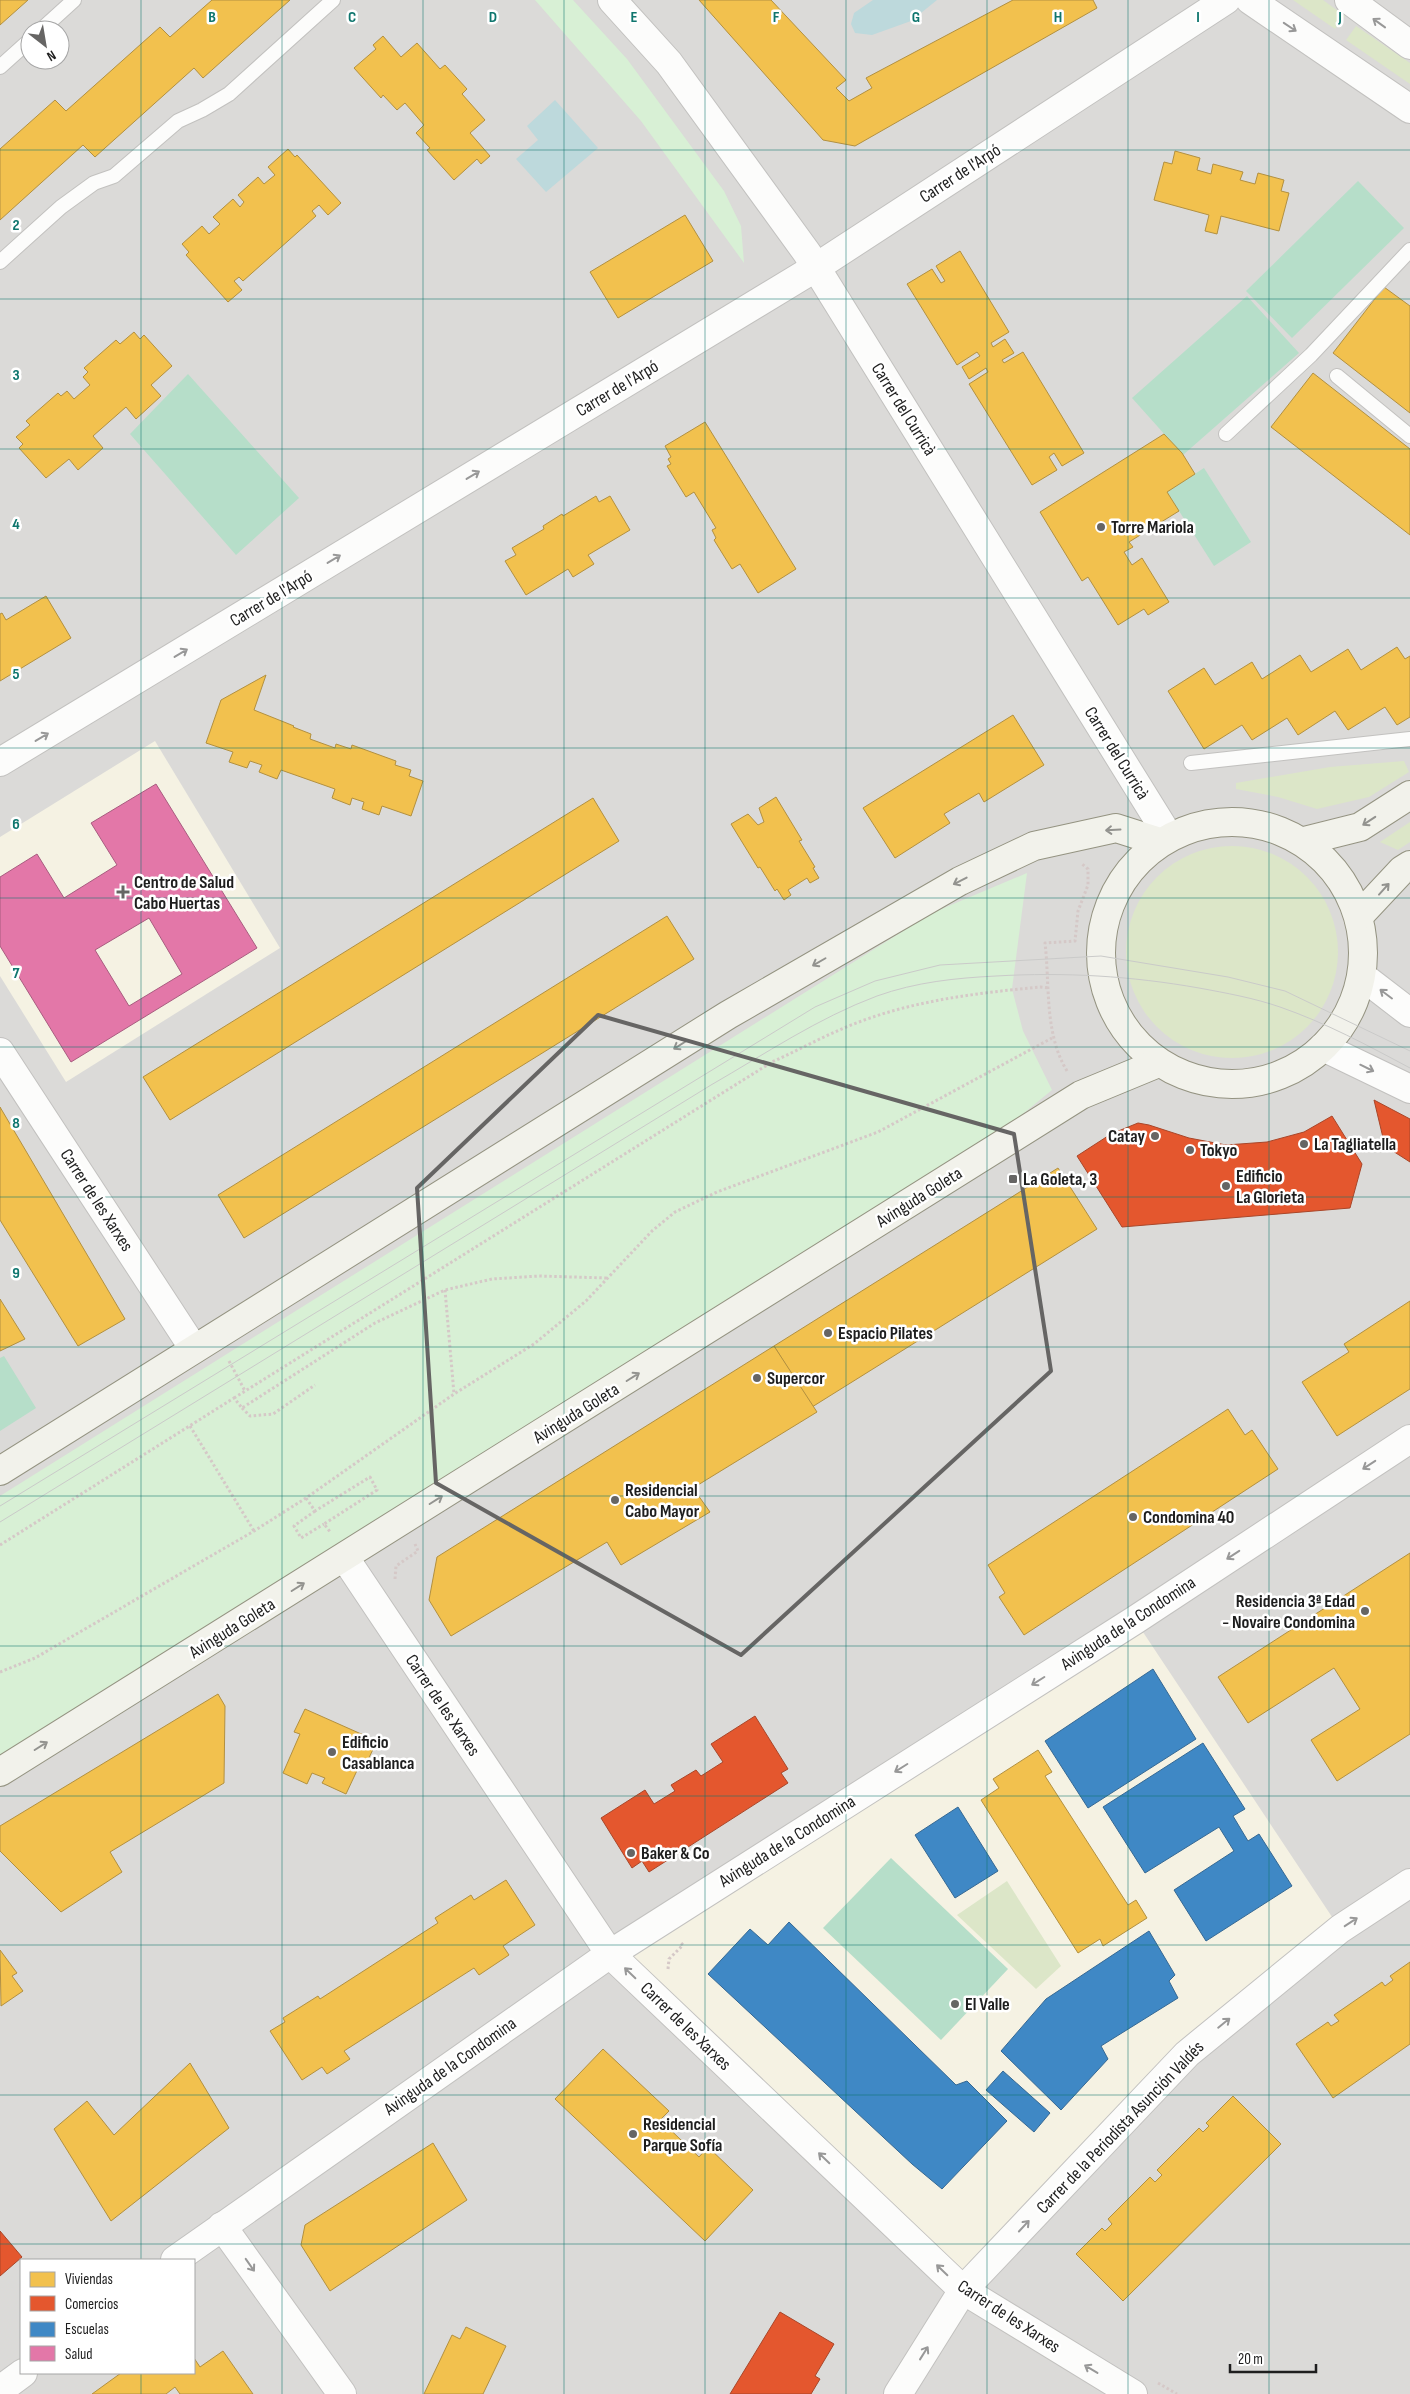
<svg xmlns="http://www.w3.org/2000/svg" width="1410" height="2394" viewBox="0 0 1410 2394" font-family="'Sofia Sans Condensed',sans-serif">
	<rect width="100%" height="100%" fill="#eceae7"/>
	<path fill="#dbdad8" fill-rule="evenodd" d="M0,0h1410v2394h-1410zM30,30h30v30h-30zM21,2260h173v113h-173z"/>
	<g fill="#f5f2e3">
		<path d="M155,741l125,207 -214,134 -66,-106v-139z"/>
		<path d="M1135,1620l205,309 -153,125 -224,236 -353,-336z"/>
	</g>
	<g fill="#dce6c8">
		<path d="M1293,0h30l22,16 -10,13z"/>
		<path d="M1356,26l54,37v21l-64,-44z"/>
		<path d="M1404,761l5,11 -40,25 -52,12 -39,-12 -42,-8v-6l94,-16z"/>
		<path d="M1410,822v20l-12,8 -18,-8z"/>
		<circle cx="1232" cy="952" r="106"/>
		<path d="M1007,1881l54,85 -25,23 -79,-74z"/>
	</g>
	<g fill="#d8f0d5">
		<path d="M535,0h38l54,59 97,132 17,35 3,37 -103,-142z"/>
		<path d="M1027,873l-15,116 11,42 29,59 -33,27 -1019,640v-261l932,-583z"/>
	</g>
	<g fill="#b6dec9">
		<path d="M1358,181l46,47 -112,110 -46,-47z"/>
		<path d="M1247,296l52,57 -116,102 -51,-57z"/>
		<path d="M188,374l111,124 -63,57 -106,-121z"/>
		<path d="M1204,468l47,74 -37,24 -47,-74z"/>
		<path d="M4,1356l32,52 -36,23v-73z"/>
		<path d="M891,1858l117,111 -67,71 -118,-112z"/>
	</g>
	<g fill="#bdd9dc">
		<path d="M873,0h64l-26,21 -39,14 -17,-2 -4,-9 3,-11z"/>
		<path d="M555,100l43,48 -52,44 -30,-33 22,-19 -11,-14z"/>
	</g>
	<g fill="#f2c14e" stroke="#b29040">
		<path d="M0,0h28l-28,25z"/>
		<path d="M212,0h78l-87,78 -9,-10 -99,89 -12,-12 -83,75v-71l55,-49 11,11 94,-84 10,10z"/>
		<path d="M699,0h72l75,80 -10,8 13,13 23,-13 -6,-10 147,-78h80l4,8 -242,138 -32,-6z"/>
		<path d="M383,36l18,21 16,-14 23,26 5,-4 22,24 -5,5 23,26 -15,13 20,23 -9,8 -4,-5 -23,21 -27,-30 3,-2 -14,-15 8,-8 -19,-22 -8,7 -14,-15 -2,3 -27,-30 22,-19 -3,-4z"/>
		<path d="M288,149l7,8 2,-2 44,48 -13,12 -9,-10 -7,6 4,5 -73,65 -4,-4 -5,4 8,9 -14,12 -42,-47 3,-3 -7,-8 20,-18 7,8 11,-10 -7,-7 20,-18 7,8 4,-5 -6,-7 20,-18 6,7 11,-9 -7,-8z"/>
		<path d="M1175,151l25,7 -3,12 14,4 2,-10 30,8 -3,8 15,4 3,-11 26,7 -3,11 8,2 -10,38 -58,-15 -4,18 -12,-3 4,-16 -55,-15 10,-38 8,2z"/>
		<path d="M685,215l28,46 -95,57 -28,-46z"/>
		<path d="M960,251l49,81 -18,11 2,4 12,-8 9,14 -12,7 2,3 19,-11 61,101 -22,13 -8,-13 -5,4 8,13 -25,15 -63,-101 19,-12 -2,-4 -17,11 -7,-12 18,-11 -3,-4 -20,13 -50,-81 25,-15 9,14 4,-2 -9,-15z"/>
		<path d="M1384,287l26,19v107l-77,-60z"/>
		<path d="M134,332l6,7 4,-4 28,31 -21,19 10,11 -25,23 -10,-12 -33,29 10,12 -25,22 -9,-11 -23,19 -27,-30 4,-4 -7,-7 14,-12 -4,-4 32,-28 3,3 6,-5 7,8 16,-14 -7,-8 5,-5 -4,-4 32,-28 4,4z"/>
		<path d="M1313,373l97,76v86l-139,-108z"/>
		<path d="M705,422l91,147 -38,24 -18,-29 -8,5 -18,-29 2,-2 -4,-8 4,-2 -22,-36 -8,5 -19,-31 4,-2 -3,-5 3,-2 -6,-11z"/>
		<path d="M1164,434l18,19 13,21 -28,18 12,19 -50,31 4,5 -9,5 8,13 10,-7 27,44 -21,13 -4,-6 -26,16 -30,-48 -6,4 -42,-69z"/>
		<path d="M596,496l3,6 11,-6 20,34 -42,25 6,9 -21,13 -5,-8 -42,26 -21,-34 11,-6 -4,-7 32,-19 -1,-3 19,-12 1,2z"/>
		<path d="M46,596l25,42 -71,43v-67l2,-1 4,7z"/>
		<path d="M1397,647l8,12 5,-3v61l-13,8 -12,-18 -37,23 -13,-19 -37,24 -11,-17 -35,22 -10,-15 -38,24 -36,-58 36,-23 11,17 37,-23 10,17 38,-24 11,17 37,-23 13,21z"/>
		<path d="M266,675l-12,35 40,16 -1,1 18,7 -1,5 25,9 1,-4 15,5 1,-4 44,16 -1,4 16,5 -2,6 14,5 -12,35 -29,-10 -3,9 -17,-6 2,-7 -12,-4 -2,7 -18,-7 3,-9 -54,-19 -4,9 -18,-7 3,-7 -12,-4 -3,7 -18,-6 4,-10 -27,-9 15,-43z"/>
		<path d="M1013,715l31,50 -60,37 -5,-9 -35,21 6,9 -55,35 -32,-50z"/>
		<path d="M776,797l26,43 -3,1 16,26 -2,1 6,10 -9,5 -3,-5 -19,12 3,5 -7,5 -7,-11 -2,2 -15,-24 -2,1 -27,-44 17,-10 10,11 6,-3 -5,-14z"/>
		<path d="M593,798l26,43 -449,279 -27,-43z"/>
		<path d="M667,916l27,43 -450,279 -26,-43z"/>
		<path d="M0,1107l125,212 -47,27 -78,-126z"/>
		<path d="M1058,1168l39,61 -285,178 -38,-61z"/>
		<path d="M0,1299l25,40 -25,12z"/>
		<path d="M1410,1301v88l-73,47 -35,-54 47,-30 -5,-8z"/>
		<path d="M774,1346l43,66 -124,76 17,24 -89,53 -14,-23 -156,94 -22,-36 8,-43z"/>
		<path d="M1228,1409l17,26 7,-5 26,39 -254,166 -25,-38 6,-4 -17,-28z"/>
		<path d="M1410,1553v181l-73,47 -26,-41 49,-31 -26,-41 -86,55 -30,-46z"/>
		<path d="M218,1694l7,12 -1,77 -114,69 12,20 -61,40 -61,-61v-25z"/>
		<path d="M305,1709l72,32 -11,23 -5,-2 -15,32 -24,-11 3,-5 -13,-5 -5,11 -24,-11 17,-39 -6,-2z"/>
		<path d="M1038,1750l14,22 -7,4 83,129 8,-5 11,18 -44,28 -3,-7 -22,14 -97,-153 18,-12 -6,-9z"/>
		<path d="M506,1880l29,45 -32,21 6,9 -30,20 -5,-7 -130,83 6,8 -23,15 -5,-7 -20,13 -32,-49 15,-9 -2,-4 35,-22 2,3 118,-76 -3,-5 36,-23 3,5z"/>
		<path d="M0,1950l17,23 -5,3 11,15 -22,15z"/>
		<path d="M1410,1962v82l-77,54 -37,-54 32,-22 3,4 8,-5 -5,-6 48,-33 3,4 8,-6 -3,-4z"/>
		<path d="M603,2049l66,62 -9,9 39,37 9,-10 45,43 -48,51 -150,-142z"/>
		<path d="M190,2063l39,65 -118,93 -57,-92 33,-28 27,34z"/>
		<path d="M1233,2096l48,48 -158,157 -47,-47 26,-26 3,3 7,-7 -4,-5 42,-42 5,5 7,-7 -5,-5 42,-42 4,4 6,-6 -3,-3z"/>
		<path d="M433,2143l34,57 -137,91 -29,-46 4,-20z"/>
		<path d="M466,2327l40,19 -23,48h-59l28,-59 8,4z"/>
		<path d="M223,2351l30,43h-73l-5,-7 -9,7h-74l29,-21h73v-15l6,9z"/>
	</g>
	<g fill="#e4572e" stroke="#a94629">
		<path d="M1374,1100l36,19v43l-25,-16z"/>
		<path d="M1332,1116l30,48 -12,44 -228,19 -45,-71 34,-22 27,-11 11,2 40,13 37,7 41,-3 37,-10z"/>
		<path d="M755,1716l33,53 -7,4 7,10 -139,89 -7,-11 -10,7 -31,-50 44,-28 9,14 21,-13 -4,-6 25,-15 5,6 22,-14 -12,-18z"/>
		<path d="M0,2231l22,26 -22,19z"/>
		<path d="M780,2312l54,32 -19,32 5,3 -9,15h-81z"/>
	</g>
	<g fill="#3f88c5" stroke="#356893">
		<path d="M1153,1669l43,70 -108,69 -43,-67z"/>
		<path d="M1203,1743l42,66 -12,7 15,25 11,-7 33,52 -86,55 -32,-51 60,-39 -15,-24 -74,46 -42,-66z"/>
		<path d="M958,1807l40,64 -43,27 -40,-63z"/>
		<path d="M789,1922l167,163 11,-4 40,40 -65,68 -30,-25 -204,-190 42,-45 18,16z"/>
		<path d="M1149,1931l26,44 -6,6 9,17 -77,48 7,13 -47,51 -60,-59 45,-52z"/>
		<path d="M1003,2071l47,42 -16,19 -48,-42z"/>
	</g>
	<path fill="#e377a8" stroke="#a85c7f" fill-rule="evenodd" d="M156,784l101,164 -186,114 -71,-116v-69l37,-23 27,44 53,-33 -26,-42zM149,918l33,56 -53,32 -34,-56z"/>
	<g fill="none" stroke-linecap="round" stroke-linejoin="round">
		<g stroke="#c2c1bf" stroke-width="16">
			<g id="service">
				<path d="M41,30l33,-30"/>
				<path d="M0,67l30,-27"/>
				<path d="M0,262l61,-55 33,-24 20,-7 64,-55 24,-11 27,-16 104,-94"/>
				<path d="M1337,376l73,60"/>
				<path d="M1226,434l85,-79 99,-105"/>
				<path d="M1191,763l219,-24"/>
			</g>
		</g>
		<g stroke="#c2c1bf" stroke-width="30">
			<g id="minor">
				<path d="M612,0l57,63 138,190 362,584"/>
				<path d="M0,762l815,-494 411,-268"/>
				<path d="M0,1052l194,297"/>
				<path d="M345,1558l265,396 353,336 170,104"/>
				<path d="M222,2226l120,168"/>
				<path d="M175,2260l435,-306 525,-334 275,-181"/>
				<path d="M0,2390l23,-17"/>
				<path d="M898,2394l65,-104 224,-236 153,-125 70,-46"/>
			</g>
		</g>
		<g stroke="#c2c1bf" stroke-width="30">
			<g id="tertiary">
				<path d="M1250,0l160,109"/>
				<path d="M1349,0l61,45"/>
				<path d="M1362,976l48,37"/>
				<path d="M1323,1047l87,42"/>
			</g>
		</g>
		<g stroke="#949381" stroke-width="30">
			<g id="secondary">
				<circle cx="1232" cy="953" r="131"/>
				<path d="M1304,841l56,-14 50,-32"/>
				<path d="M1359,916l43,-46 8,-5"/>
				<path d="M0,1471l728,-456 232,-134 74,-35 82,-18 44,14"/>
				<path d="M0,1772l1081,-677 75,-31"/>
			</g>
		</g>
		<g stroke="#d5c8c7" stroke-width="3" stroke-dasharray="2.5 2.5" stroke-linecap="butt">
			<path d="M1067,1071c-23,-38 -17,-86 -22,-128l30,-2 3,-30 10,-26v-16l-6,-5"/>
			<path d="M445,1290l9,104"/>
			<path d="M229,1361l16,30"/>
			<path d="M234,1398l538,-336c29,-13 57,-29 87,-40 58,-22 119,-29 181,-35l9,1"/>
			<path d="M242,1408l8,8 23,-2 42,-29"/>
			<path d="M190,1426l64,105"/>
			<path d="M306,1498l9,13 55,-34 7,13 -53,34 7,9"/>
			<path d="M315,1511l-21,15 7,12 23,-14"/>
			<path d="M0,1545l234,-147 8,10 133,-85 70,-33 47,-11 47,-3 68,2"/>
			<path d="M395,1579l1,-13 22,-15 -3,-7"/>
			<path d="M0,1672l35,-14 219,-127 52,-33 148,-104 80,-50 52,-43 66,-70 23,-19 42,-20 161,-60 174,-94"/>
			<path d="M668,1969l1,-10 14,-14 -3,-3"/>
			<path d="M1158,2383l19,11"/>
		</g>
		<use href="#service" stroke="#fcfcfb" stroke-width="14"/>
		<use href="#minor" stroke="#fcfcfb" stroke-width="28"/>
		<use href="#tertiary" stroke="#fcfcfb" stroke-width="28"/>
		<use href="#secondary" stroke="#f2f2eb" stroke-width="28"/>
		<g stroke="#cacac9" stroke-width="1">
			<path d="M0,1506l815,-499 60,-26 65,-16 161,-9 127,21 57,14 125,60"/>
			<path d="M0,1522l711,-437c54,-31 107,-67 166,-89 39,-14 79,-18 119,-20 69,-4 135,0 203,12 27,5 55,10 81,19 46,16 87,38 130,61"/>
		</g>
	</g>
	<defs><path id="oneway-shaft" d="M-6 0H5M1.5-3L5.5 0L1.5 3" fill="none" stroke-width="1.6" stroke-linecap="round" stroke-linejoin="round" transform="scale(1.25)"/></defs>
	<g stroke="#989898">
		<use href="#oneway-shaft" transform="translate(1379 23) rotate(-144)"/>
		<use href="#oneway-shaft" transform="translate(1290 27) rotate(34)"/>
		<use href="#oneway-shaft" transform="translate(473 475) rotate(-31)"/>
		<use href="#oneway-shaft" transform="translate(334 559) rotate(-31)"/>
		<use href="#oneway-shaft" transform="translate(181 653) rotate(-31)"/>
		<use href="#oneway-shaft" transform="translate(42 737) rotate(-31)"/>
		<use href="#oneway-shaft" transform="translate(1386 994) rotate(-143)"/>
		<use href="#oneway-shaft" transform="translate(1367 1068) rotate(26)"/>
		<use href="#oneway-shaft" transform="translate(1369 1465) rotate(147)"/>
		<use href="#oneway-shaft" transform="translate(1233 1555) rotate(147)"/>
		<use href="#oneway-shaft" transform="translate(1038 1681) rotate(148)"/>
		<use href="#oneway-shaft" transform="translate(901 1768) rotate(148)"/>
		<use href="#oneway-shaft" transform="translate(1351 1922) rotate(-33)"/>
		<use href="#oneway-shaft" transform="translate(630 1973) rotate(-136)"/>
		<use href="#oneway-shaft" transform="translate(1224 2023) rotate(-39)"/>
		<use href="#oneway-shaft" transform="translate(824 2158) rotate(-136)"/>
		<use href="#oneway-shaft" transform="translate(1024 2226) rotate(-47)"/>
		<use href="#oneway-shaft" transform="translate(250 2265) rotate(55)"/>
		<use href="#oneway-shaft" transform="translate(942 2270) rotate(-136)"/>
		<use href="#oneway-shaft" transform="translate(924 2353) rotate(-58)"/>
		<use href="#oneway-shaft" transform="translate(1091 2369) rotate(-149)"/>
	</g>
	<g stroke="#93938f">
		<use href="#oneway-shaft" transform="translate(1369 821) rotate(147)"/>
		<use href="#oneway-shaft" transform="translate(1113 830) rotate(177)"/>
		<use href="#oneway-shaft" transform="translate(960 881) rotate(153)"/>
		<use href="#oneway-shaft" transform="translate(1384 889) rotate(-48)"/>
		<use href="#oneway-shaft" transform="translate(819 962) rotate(150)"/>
		<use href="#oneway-shaft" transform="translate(680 1045) rotate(148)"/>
		<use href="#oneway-shaft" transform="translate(633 1377) rotate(-32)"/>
		<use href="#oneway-shaft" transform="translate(436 1500) rotate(-32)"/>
		<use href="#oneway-shaft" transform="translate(298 1587) rotate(-32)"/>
		<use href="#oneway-shaft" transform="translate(41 1746) rotate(-32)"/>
	</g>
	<path fill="none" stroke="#666564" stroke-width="4" stroke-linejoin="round" d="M598,1015l416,119 37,237 -310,284 -305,-172 -19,-295z"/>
	<path fill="none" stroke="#0f766e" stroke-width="1" stroke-opacity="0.55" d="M141,0v2260M282,0v2394M423,0v2394M564,0v2394M705,0v2394M846,0v2394M987,0v2394M1128,0v2394M1269,0v2394M0,150h1410M0,299h1410M0,449h1410M0,598h1410M0,748h1410M0,898h1410M0,1047h1410M0,1197h1410M0,1347h1410M0,1496h1410M0,1646h1410M0,1796h1410M0,1945h1410M0,2095h1410M0,2244h1410M141,2373v21"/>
	<g fill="#666564" stroke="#fff" stroke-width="2">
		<circle cx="1101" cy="527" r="5"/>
		<path d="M120.5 884.5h5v5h5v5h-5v5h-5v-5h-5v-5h5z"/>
		<circle cx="1155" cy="1136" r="5"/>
		<circle cx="1304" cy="1144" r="5"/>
		<circle cx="1190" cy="1150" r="5"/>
		<rect x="1008" y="1174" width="10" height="10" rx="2.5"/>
		<circle cx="1226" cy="1186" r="5"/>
		<circle cx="828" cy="1333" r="5"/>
		<circle cx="757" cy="1378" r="5"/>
		<circle cx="615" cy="1500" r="5"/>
		<circle cx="1133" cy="1517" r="5"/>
		<circle cx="1365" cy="1611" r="5"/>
		<circle cx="332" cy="1752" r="5"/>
		<circle cx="631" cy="1853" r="5"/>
		<circle cx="955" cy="2004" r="5"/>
		<circle cx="633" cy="2134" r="5"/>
	</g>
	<g text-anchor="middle" stroke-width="5" stroke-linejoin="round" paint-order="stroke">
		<g font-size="18" fill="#1e1e1e" stroke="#fff">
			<text transform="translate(960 173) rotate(-33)" y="6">Carrer de l'Arpó</text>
			<text transform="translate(617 388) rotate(-31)" y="6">Carrer de l'Arpó</text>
			<text transform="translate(904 409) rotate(58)" y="6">Carrer del Curricà</text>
			<text transform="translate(271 598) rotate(-31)" y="6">Carrer de l'Arpó</text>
			<text transform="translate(1117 753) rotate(58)" y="6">Carrer del Curricà</text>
			<text transform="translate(919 1197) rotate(-32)" y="6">Avinguda Goleta</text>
			<text transform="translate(97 1200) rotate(57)" y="6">Carrer de les Xarxes</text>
			<text transform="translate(576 1413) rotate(-32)" y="6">Avinguda Goleta</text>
			<text transform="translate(1128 1623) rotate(-33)" y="6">Avinguda de la Condomina</text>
			<text transform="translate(232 1628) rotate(-32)" y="6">Avinguda Goleta</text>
			<text transform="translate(443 1705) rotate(56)" y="6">Carrer de les Xarxes</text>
			<text transform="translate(787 1841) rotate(-32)" y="6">Avinguda de la Condomina</text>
			<text transform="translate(686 2026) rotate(44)" y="6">Carrer de les Xarxes</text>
			<text transform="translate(450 2066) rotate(-35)" y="6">Avinguda de la Condomina</text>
			<text transform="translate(1120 2127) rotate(-46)" y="6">Carrer de la Periodista Asunción Valdés</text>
			<text transform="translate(1009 2316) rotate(33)" y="6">Carrer de les Xarxes</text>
		</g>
		<g font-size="18" font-weight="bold" fill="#1e1e1e" stroke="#fff" text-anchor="start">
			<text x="1111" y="533">Torre Mariola</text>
			<text x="134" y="888">Centro de Salud<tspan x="134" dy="21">Cabo Huertas</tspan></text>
			<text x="1145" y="1142" text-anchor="end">Catay</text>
			<text x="1314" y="1150">La Tagliatella</text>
			<text x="1200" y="1156">Tokyo</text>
			<text x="1236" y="1182">Edificio<tspan x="1236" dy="21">La Glorieta</tspan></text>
			<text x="1023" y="1185">La Goleta, 3</text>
			<text x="838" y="1339">Espacio Pilates</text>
			<text x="767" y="1384">Supercor</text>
			<text x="625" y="1496">Residencial<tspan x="625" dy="21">Cabo Mayor</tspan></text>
			<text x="1143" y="1523">Condomina 40</text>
			<text x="1355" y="1607" text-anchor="end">Residencia 3ª Edad<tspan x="1355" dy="21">- Novaire Condomina</tspan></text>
			<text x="342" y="1748">Edificio<tspan x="342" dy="21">Casablanca</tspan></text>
			<text x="641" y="1859">Baker &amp; Co</text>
			<text x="965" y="2010">El Valle</text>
			<text x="643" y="2130">Residencial<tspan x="643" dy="21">Parque Sofía</tspan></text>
		</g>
	</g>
	<g font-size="16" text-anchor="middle" font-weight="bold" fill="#0f766e" stroke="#fff" stroke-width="5" stroke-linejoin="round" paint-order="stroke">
		<text x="212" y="22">B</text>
		<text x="352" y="22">C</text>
		<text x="493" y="22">D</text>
		<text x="634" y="22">E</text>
		<text x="776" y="22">F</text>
		<text x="916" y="22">G</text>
		<text x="1058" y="22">H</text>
		<text x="1198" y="22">I</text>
		<text x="1340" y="22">J</text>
		<text x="16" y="230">2</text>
		<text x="16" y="380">3</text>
		<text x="16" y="529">4</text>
		<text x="16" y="679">5</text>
		<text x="16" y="829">6</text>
		<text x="16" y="978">7</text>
		<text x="16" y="1128">8</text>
		<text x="16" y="1278">9</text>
	</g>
	<rect x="20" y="2259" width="175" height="115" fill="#ffffff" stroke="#a5a5a5"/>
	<rect x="30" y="2272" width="25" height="15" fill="#f2c14e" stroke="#a5a5a5"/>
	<text x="65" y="2284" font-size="15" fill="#1e1e1e">Viviendas</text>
	<rect x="30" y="2296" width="25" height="15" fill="#e4572e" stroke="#a5a5a5"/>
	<text x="65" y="2309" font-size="15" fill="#1e1e1e">Comercios</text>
	<rect x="30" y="2322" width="25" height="15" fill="#3f88c5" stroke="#a5a5a5"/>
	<text x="65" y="2334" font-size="15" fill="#1e1e1e">Escuelas</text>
	<rect x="30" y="2346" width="25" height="15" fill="#e377a8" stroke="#a5a5a5"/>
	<text x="65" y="2359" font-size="15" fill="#1e1e1e">Salud</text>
	<g transform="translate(45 45) rotate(149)"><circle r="24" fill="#ffffff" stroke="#a5a5a5"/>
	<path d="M0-4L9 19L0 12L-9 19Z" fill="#666564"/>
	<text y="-8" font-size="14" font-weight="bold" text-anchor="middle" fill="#1e1e1e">N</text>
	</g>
	<path d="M1230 2364v8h86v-8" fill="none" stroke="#1e1e1e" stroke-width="2.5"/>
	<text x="1238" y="2364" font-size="15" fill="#1e1e1e" stroke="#ffffff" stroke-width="4" paint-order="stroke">20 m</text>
</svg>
